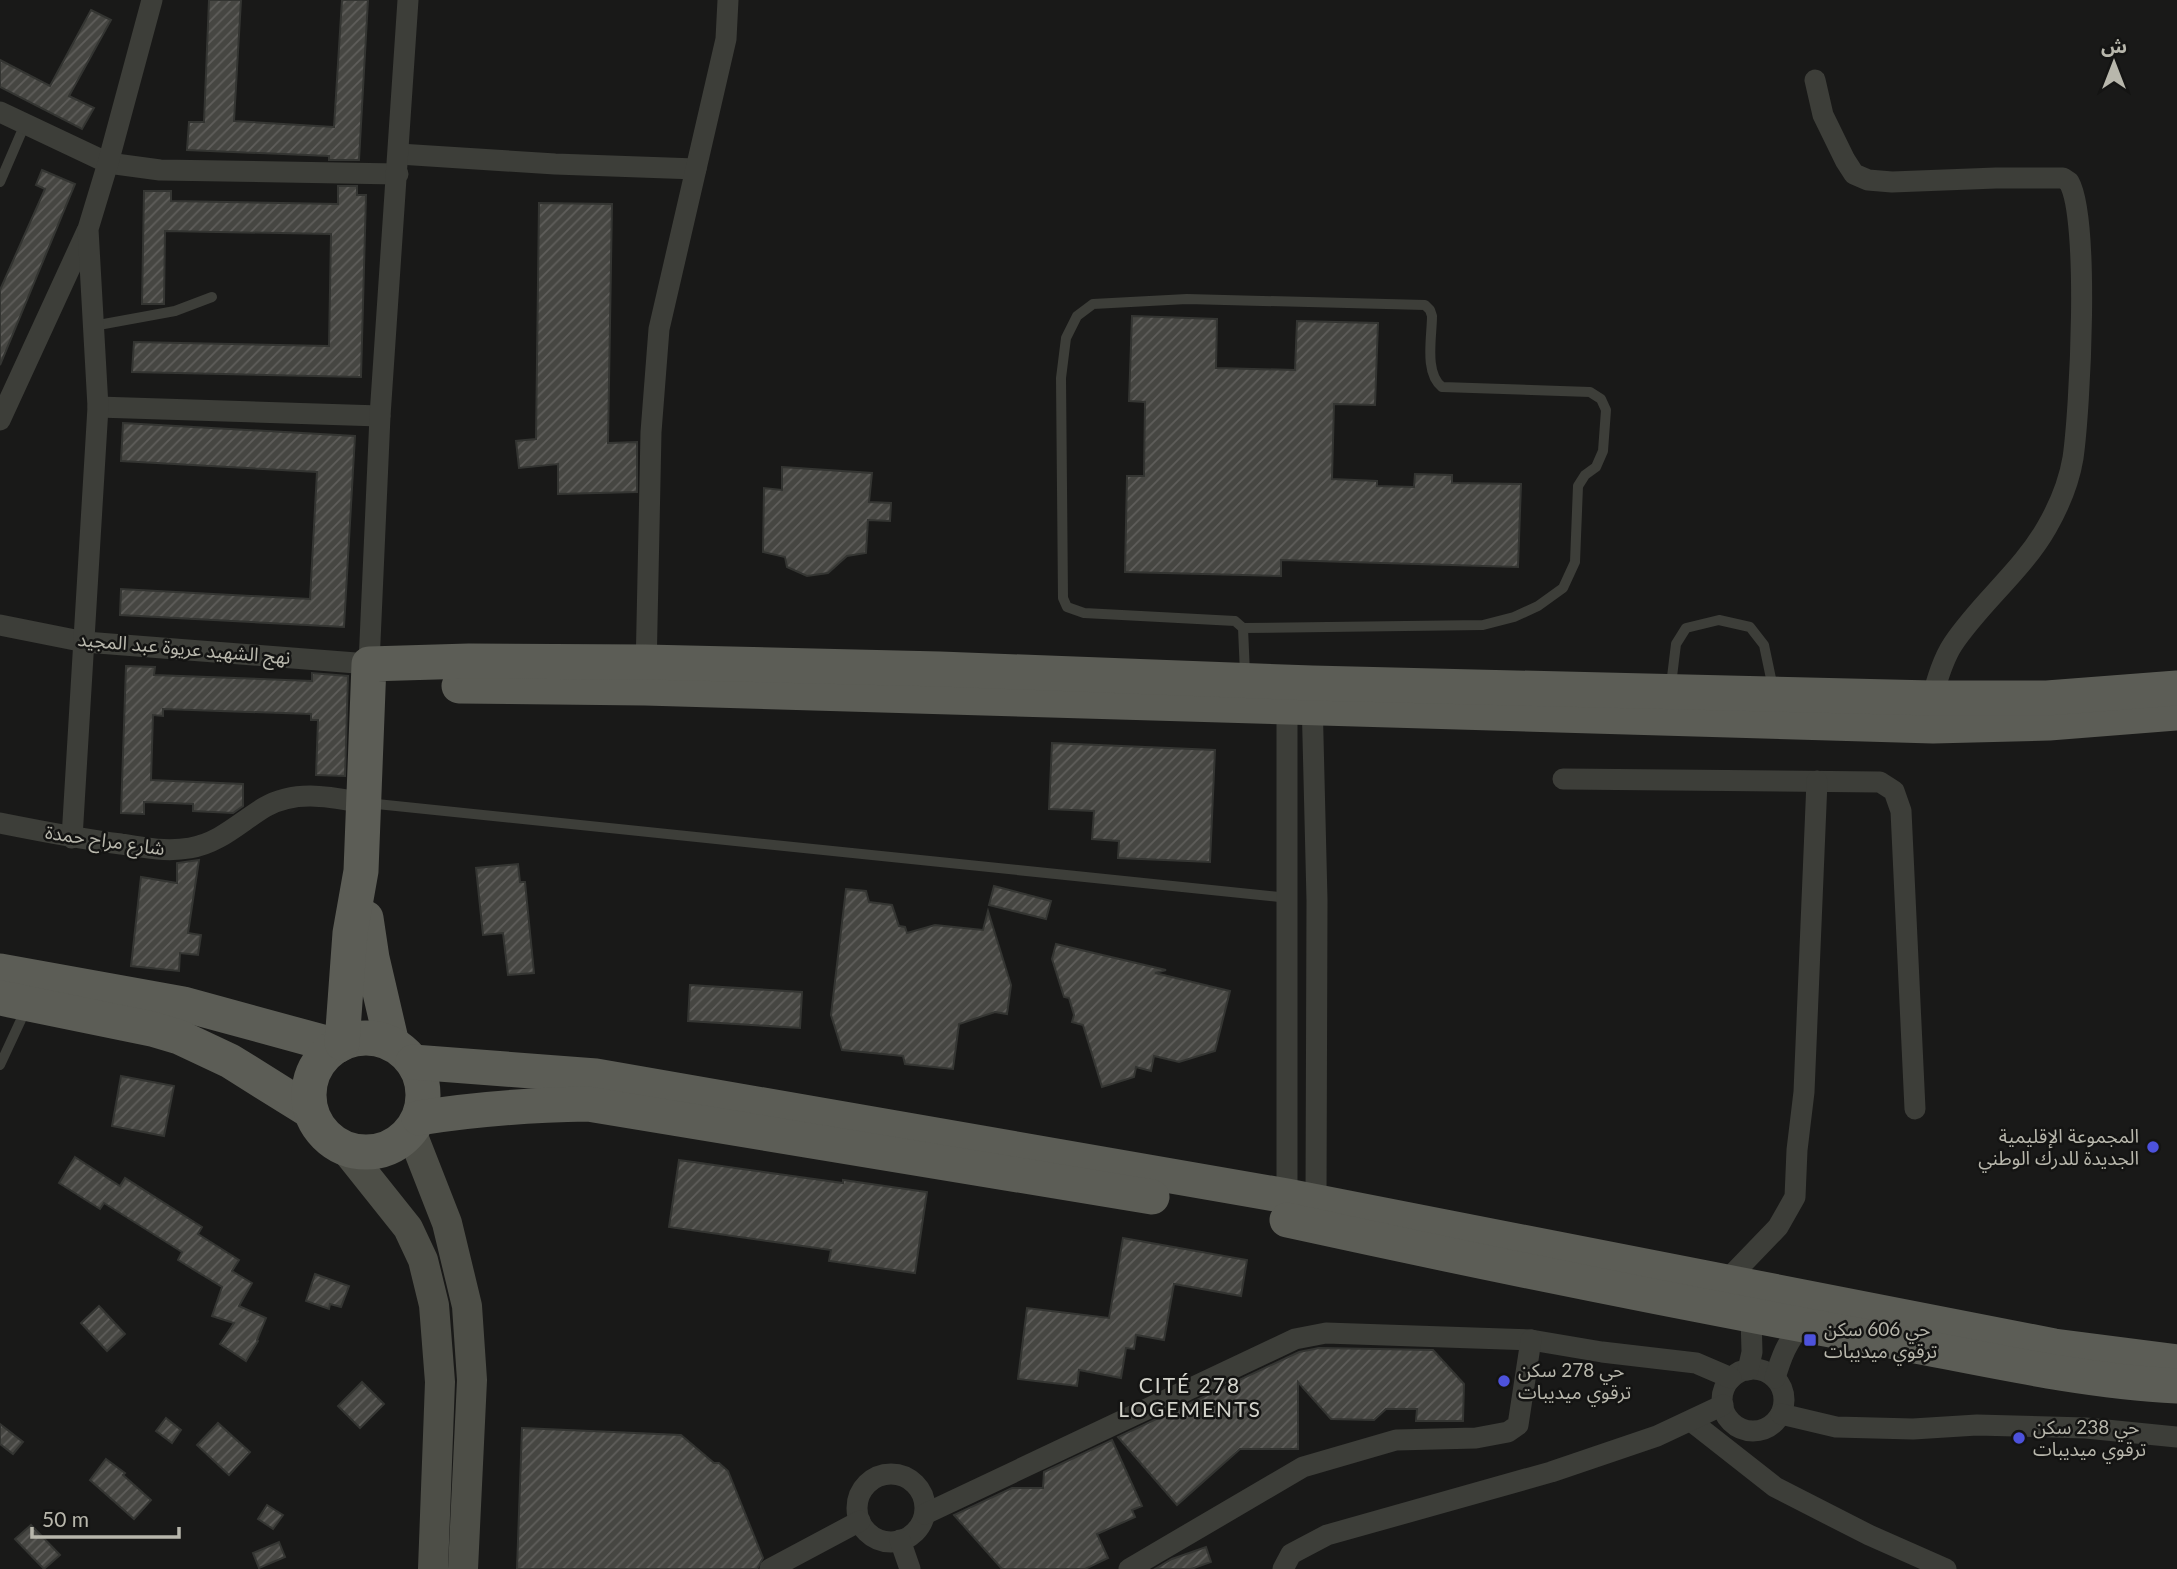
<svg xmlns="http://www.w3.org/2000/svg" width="2177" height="1569" viewBox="0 0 2177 1569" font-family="Lato,'Noto Sans Arabic',sans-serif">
	<defs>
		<pattern id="building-hatch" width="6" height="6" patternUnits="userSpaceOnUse" patternTransform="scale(1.75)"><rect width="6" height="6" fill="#464642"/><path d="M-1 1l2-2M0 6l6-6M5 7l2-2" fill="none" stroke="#5f5e5b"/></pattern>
	</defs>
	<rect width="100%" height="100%" fill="#191918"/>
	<g fill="url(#building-hatch)" stroke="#343532" stroke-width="2">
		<path d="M209,0h32l-7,121 100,6 8,-127h26l-9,160h-30v-4l-142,-6 2,-28h15z"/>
		<path d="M91,10l20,10 -42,76 25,12 -12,21 -82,-42v-27l50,26z"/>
		<path d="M42,170l33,14 -75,181v-75l45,-101 -9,-4z"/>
		<path d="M338,186h19v9h9l-5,182 -229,-5 2,-30 195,4 2,-112 -166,-3 -1,73h-22l2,-113h27v10l167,3z"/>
		<path d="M539,203l73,1 -4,239 29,-1v50l-79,2v-30l-39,4 -3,-27 20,-2z"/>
		<path d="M1132,316l85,3 -1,49 79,2 2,-49 81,2 -3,82 -41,-1 -2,75 45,2v5l37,1 1,-13 37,1v8l69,1 -3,83 -237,-7v16l-156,-4 2,-96h17l1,-74 -16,-1z"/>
		<path d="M123,423l232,13 -11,191 -224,-12 1,-26 189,10 7,-127 -196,-11z"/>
		<path d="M782,467l90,6 -3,29 22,1 -1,18 -22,-1 -2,33 -19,3 -19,17 -21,3 -20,-9 -2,-10 -22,-5 1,-64 18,2z"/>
		<path d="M126,666l29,1 -1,8 158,6v-8l36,3 -3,100 -29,-1 2,-55h-7v-6l-148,-5v7l-10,-1 -2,65 92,4v22l-10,7 -40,-2v-7l-49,-2v12l-23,-1z"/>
		<path d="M1052,743l163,7 -5,112 -92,-4 1,-17 -27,-2 2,-28 -45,-2z"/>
		<path d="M199,860l-11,73 13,2 -3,20 -18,-2 -1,18 -48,-5 10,-89 36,6v-20z"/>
		<path d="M518,864l2,18h5l9,91 -26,2 -5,-42 -20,2 -7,-67z"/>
		<path d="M994,886l57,15 -5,18 -57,-14z"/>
		<path d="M846,889l20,2 3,11 23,3 7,21 6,1 2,6 28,-8 48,5 5,-19 23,74 -4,29 -12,-2 -36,12 -6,45 -48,-5 -2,-8 -61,-6 -11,-35z"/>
		<path d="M1056,944l110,26 -11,3 75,18 -15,60 -36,11 -25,-6 -3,15 -15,-4 -2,10 -32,10 -19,-62 -11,-3 2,-7 -5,-17 -5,-1 -12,-38z"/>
		<path d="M690,985l112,7 -2,36 -112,-7z"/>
		<path d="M121,1076l53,10 -10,50 -52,-10z"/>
		<path d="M75,1157l45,29 5,-8 77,49 -4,7 41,26 -7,11 20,12 -13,23 27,12 -9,22 1,1 -12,20 -26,-17 14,-21 -22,-7 10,-29 -44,-27 4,-8 -78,-49 -4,6 -41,-26z"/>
		<path d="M679,1160l164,23v-3l84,12 -12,81 -86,-12 2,-11 -162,-23z"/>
		<path d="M1123,1238l124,22 -6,36 -67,-12 -10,56 -28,-5 -2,14 -8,-1 -5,30 -42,-8 -2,16 -59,-7 9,-71 82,10z"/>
		<path d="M315,1274l34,12 -8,21 -11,-3 -1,5 -23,-8z"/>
		<path d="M99,1306l26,28 -18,17 -26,-28z"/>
		<path d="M1319,1348l114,2 31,34 -1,37h-47l1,-12h-31l-12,11 -43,-1 -33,-37v67h-58l-63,56 -59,-68 181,-85z"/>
		<path d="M362,1382l22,22 -24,24 -22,-22z"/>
		<path d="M166,1418l15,12 -9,13 -16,-12z"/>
		<path d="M218,1423l32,29 -21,23 -32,-30z"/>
		<path d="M0,1424l23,18 -10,12 -13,-10z"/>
		<path d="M522,1428l159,7 33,28h5l9,8 35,87 -6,11h-240z"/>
		<path d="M1112,1440l30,66 -10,4 3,7 -38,17 11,24 -23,11h-83l-48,-54 58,-27h31l1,-16z"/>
		<path d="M106,1459l19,14 -2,2 28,25 -17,19 -44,-39z"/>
		<path d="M267,1505l16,10 -10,14 -15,-10z"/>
		<path d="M31,1525l29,30 -16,14 -29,-30z"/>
		<path d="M279,1542l6,15 -26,11 -6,-15z"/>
		<path d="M1206,1547l5,15 -20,7h-36l17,-10z"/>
	</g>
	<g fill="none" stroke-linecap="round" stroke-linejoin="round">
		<g stroke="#3d3e39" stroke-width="10">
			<path d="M0,182l25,-58"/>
			<path d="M93,326l82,-15 37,-14"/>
			<path d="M1243,628l240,-3 31,-8 24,-11 25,-18 12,-26 3,-76 7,-11 11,-8 7,-16 3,-41 -5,-11 -11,-7 -148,-5c-18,-14 -10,-50 -10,-71l-2,-6 -5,-5 -238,-6 -94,5 -16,12 -11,22 -5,40 2,220 4,9 17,6 151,8 8,7 2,46"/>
			<path d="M1671,685l5,-41 10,-16 33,-8 31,7 14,18 9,43"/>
			<path d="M367,803l922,95"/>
			<path d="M0,1065l26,-56"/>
		</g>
		<g stroke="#3d3e39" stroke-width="21">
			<path d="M1815,80l8,35 22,45 9,14 14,6 24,2 104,-4h67l6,4c21,37 11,227 4,276 -4,24 -14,48 -26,69 -25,44 -66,75 -94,117 -10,15 -16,36 -21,54"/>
			<path d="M0,112l108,51 52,7 238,4"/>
			<path d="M399,154l156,10 141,5"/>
			<path d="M98,407l282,9"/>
			<path d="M0,420l87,-189"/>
			<path d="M0,625l85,17 284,22 11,-248 28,-416"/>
			<path d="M646,672l5,-240 8,-103 67,-290 2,-39"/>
			<path d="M1312,697l5,203 -1,302"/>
			<path d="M1563,779l317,3 14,9 7,20 14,298"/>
			<path d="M0,823c40,8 81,16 121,21 24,4 46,8 69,4 30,-5 50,-26 75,-41 31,-18 66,-10 99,-4"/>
			<path d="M72,838l26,-431 -10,-178 20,-66 44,-163"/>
			<path d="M1287,1196v-498"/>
			<path d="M1726,1281l52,-54 17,-30 2,-47 7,-58 13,-311"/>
			<circle cx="1753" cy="1400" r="31"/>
			<path d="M1748,1370l4,-18 -1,-36"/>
			<path d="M1775,1378c6,-20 12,-37 27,-53"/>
			<path d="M1781,1414l55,13 77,2 64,-4 109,3 91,9"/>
			<path d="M1691,1421l84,66 94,48 77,34"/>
			<circle cx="891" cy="1508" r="34"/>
			<path d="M925,1514l370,-175 31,-6 205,7 71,12 94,11 35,15"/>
			<path d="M900,1540l10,29"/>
			<path d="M770,1569l90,-48"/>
			<path d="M1129,1569l174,-102 93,-27 80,-2 32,-6 10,-7 13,-85"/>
			<path d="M1283,1569l8,-15 36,-19 224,-63 106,-36 66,-31"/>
		</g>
		<g stroke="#4d4e47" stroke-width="30">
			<path d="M411,1131l36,92 20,83 5,74 -9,189"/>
			<path d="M345,1149l63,79 15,32 11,45 6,77 -7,187"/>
		</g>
		<g stroke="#5c5d56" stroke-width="35">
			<path d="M459,686l186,2 1288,38 116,-3 128,-10"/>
			<path d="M366,918l6,40 20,86"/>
			<path d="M0,971l183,33 154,42"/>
			<path d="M0,998l152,31 27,8 51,24 80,50"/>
			<circle cx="366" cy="1095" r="57"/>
			<path d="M342,1043l8,-110 11,-62 8,-207 100,-3 177,1 294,7 372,14 620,15h115l130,-10"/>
			<path d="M413,1062l183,14 691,120 767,150 123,16"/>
			<path d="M419,1118c56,-9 112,-13 169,-14l564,93"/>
			<path d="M1287,1220c197,43 394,83 592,119 98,18 198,42 298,47"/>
		</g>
	</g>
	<g fill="#4d52dc" stroke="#141413" stroke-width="2.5">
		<circle cx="2153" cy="1147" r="7"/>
		<rect x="1803" y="1333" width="14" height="14" rx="3.5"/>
		<circle cx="1504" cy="1381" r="7"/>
		<circle cx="2019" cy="1438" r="7"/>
	</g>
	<g text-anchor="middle" stroke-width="5" stroke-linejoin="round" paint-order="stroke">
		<g font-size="19" fill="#b8b7ac" stroke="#141413">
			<text transform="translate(184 648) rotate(5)" y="7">نهج الشهيد عريوة عبد المجيد</text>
			<text transform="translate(105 840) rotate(8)" y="7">شارع مراح حمدة</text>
		</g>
		<g font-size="19" fill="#b8b7ac" stroke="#141413" text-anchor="start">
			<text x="2139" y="1143" text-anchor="end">المجموعة الإقليمية<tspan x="2139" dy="22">الجديدة للدرك الوطني</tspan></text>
			<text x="1824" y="1336">حي 606 سكن<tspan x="1824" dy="22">ترقوي ميديبات</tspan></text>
			<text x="1518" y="1377">حي 278 سكن<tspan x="1518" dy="22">ترقوي ميديبات</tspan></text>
			<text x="2033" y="1434">حي 238 سكن<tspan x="2033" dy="22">ترقوي ميديبات</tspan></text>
		</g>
		<g font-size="21" letter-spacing="2" fill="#d4d4cc" stroke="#141413">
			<text x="1190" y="1393">CITÉ 278<tspan x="1190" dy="24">LOGEMENTS</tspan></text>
		</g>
	</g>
	<g transform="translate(2114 63)" stroke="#141413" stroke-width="5" paint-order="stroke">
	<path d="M0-5L12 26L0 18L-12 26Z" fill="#b8b7ac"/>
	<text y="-10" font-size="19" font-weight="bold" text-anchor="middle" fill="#b8b7ac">ش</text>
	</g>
	<path d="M32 1527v10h147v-10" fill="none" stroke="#b8b7ac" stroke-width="3.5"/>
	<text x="42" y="1527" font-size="21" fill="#b8b7ac" stroke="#141413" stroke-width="5" paint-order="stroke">50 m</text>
</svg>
